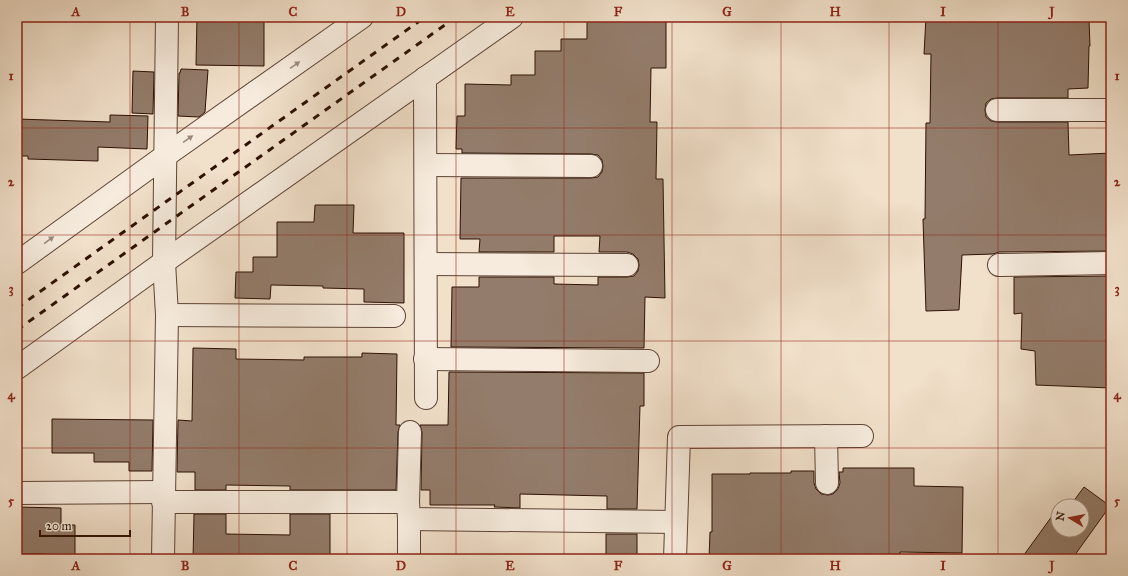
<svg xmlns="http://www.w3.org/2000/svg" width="1128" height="576" viewBox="0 0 1128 576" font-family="'IM FELL Great Primer',serif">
	<rect width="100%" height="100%" fill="#f1e0ca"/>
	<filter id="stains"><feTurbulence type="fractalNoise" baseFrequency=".005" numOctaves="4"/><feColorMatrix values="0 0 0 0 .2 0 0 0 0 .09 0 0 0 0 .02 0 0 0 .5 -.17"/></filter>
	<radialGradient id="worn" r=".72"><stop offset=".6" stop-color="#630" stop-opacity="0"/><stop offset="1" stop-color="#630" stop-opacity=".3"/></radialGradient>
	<g fill="#937c6b" stroke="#2d1004">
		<path d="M197,17h67v49l-68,-1z"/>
		<path d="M587,17h79v51h-15l-1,54h7l-1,57h7l2,119 -20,-1 -1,51 -193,-1 1,-60h27v-10h75v7l44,1v-8h29l7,-1 4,-5 1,-6 -1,-6 -5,-5 -6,-2h-28l1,-16h-46v16h-75l1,-13h-20l1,-61h130l7,-1 4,-5 1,-6 -1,-6 -4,-5 -7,-1 -129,-1v-4h-6l1,-33h8v-32l46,1v-10h24v-24h26v-12h26z"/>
		<path d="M926,17h40v2l56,-2v2l67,1 1,26h-1l-1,42 -20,1v9h-71l-6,1 -5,4 -1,7 1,7 5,4 6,1h71l1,33 42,-2v98l-112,1 -6,2 -31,1 -3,55 -33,1 -3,-92h2l1,-96h4l1,-69h-7z"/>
		<path d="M181,69l27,1 -3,42 -6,5 -21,-1 1,-43h1z"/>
		<path d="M133,71l21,1 -1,42 -21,-1z"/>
		<path d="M110,115l38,1 -1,33 -49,-2v14l-70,-2v-3h-11v-37l93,3z"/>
		<path d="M315,205h39l-1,28h51v70l-40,-1v-13l-41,-1v-2l-52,-1 -1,14 -35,-1 1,-26h17v-15h24v-35h37z"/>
		<path d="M1111,276v112l-75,-3 -1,-34 -14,-2 1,-36 -8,1v-37z"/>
		<path d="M193,348l43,1v10l68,1v-3h58v-4l35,1 -1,71h4l-2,7 -2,58h-106v-4l-64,-1v5h-31v-18h-18l1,-52 14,1z"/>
		<path d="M449,372l195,1v33h-4l-3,103h-30v-13l-87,-2v14l-26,-1 1,-2h-65v-15h-9l1,-58 -2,-7h28z"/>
		<path d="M52,419l101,1 -1,51h-23v-9h-35v-9h-42z"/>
		<path d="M843,468h71v18l49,1 -1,66 -62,-1v7h-191l1,-27h2v-58h38v-1h41v-2h23v12l2,6 5,5 7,1 5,-1 5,-5 2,-6 -1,-11h4z"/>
		<path d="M1084,487l26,19 -38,53h-51l34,-47 3,2v16h24v-24h-12z"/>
		<path d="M17,507l44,1v17h14v34l-30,-1v-4h-28z"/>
		<path d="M194,514h32v20l64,1v-21h40v45h-137z"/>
		<rect x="606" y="534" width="31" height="25"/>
	</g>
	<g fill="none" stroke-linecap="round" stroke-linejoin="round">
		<g stroke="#5e4436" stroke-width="24">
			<g id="minor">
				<path d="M425,78l1,320"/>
				<path d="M997,110h114"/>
				<path d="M426,165l165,1"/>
				<path d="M17,263l148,-107 197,-139"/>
				<path d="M426,264l201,1"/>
				<path d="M999,265l112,-2"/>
				<path d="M167,315l227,1"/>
				<path d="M425,359l223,2"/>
				<path d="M17,368l147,-106 348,-245"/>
				<path d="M826,436l1,47"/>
				<path d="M17,493l147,-1"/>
				<path d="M163,502h245"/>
				<path d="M409,519l267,3"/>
				<path d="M163,559l4,-244 -3,-53 3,-245"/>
				<path d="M409,559v-40l-1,-17 2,-70"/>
				<path d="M675,559l4,-122 183,-1"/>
			</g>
		</g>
		<use href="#minor" stroke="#f6ebdd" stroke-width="22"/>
		<g stroke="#2d1004" stroke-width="3" stroke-dasharray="7 7" stroke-linecap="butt">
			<path d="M17,308l408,-291"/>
			<path d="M17,330l439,-313"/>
		</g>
	</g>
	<defs><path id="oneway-solid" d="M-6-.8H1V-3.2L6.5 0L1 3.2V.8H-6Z"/></defs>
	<g fill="#9c887b">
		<use href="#oneway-solid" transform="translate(295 65) rotate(-35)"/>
		<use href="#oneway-solid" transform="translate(188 139) rotate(-35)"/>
		<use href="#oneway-solid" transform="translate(49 240) rotate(-36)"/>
	</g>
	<path fill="none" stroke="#8f2418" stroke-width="1" stroke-opacity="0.55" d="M130,17v542M239,17v542M347,17v542M456,17v542M564,17v542M672,17v542M781,17v542M889,17v542M998,17v542M17,128h1094M17,235h1094M17,341h1094M17,448h1094"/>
	<rect width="1128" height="576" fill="none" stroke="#f1e0ca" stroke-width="44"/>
	<g transform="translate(1070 518) rotate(280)"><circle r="19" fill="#f6ebdd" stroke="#a69386"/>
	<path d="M0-3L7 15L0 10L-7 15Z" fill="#8f2418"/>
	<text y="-6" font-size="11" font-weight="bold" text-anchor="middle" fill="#2d1004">N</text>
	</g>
	<path d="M40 530v6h90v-6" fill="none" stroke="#2d1004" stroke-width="2"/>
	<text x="46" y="530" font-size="12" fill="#2d1004" stroke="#f6ebdd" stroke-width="3" paint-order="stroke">20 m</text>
	<rect x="22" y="22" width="1084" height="532" fill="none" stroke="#8f2418" stroke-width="1.5"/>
	<g font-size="13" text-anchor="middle" font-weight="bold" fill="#8f2418">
		<text x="76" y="16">A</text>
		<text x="185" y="16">B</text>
		<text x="293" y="16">C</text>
		<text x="401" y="16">D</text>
		<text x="510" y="16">E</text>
		<text x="618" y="16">F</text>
		<text x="727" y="16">G</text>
		<text x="835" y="16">H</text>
		<text x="943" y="16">I</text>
		<text x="1052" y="16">J</text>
		<text x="11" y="80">1</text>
		<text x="1117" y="80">1</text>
		<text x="11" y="186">2</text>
		<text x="1117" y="186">2</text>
		<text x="11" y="293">3</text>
		<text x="1117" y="293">3</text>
		<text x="11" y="399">4</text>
		<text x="1117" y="399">4</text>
		<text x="11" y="505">5</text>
		<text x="1117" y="505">5</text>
		<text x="76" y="570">A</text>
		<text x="185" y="570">B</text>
		<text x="293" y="570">C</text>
		<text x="401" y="570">D</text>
		<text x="510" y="570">E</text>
		<text x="618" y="570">F</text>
		<text x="727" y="570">G</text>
		<text x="835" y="570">H</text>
		<text x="943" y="570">I</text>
		<text x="1052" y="570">J</text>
	</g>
	<rect width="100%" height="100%" filter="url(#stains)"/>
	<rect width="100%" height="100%" fill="url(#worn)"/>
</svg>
